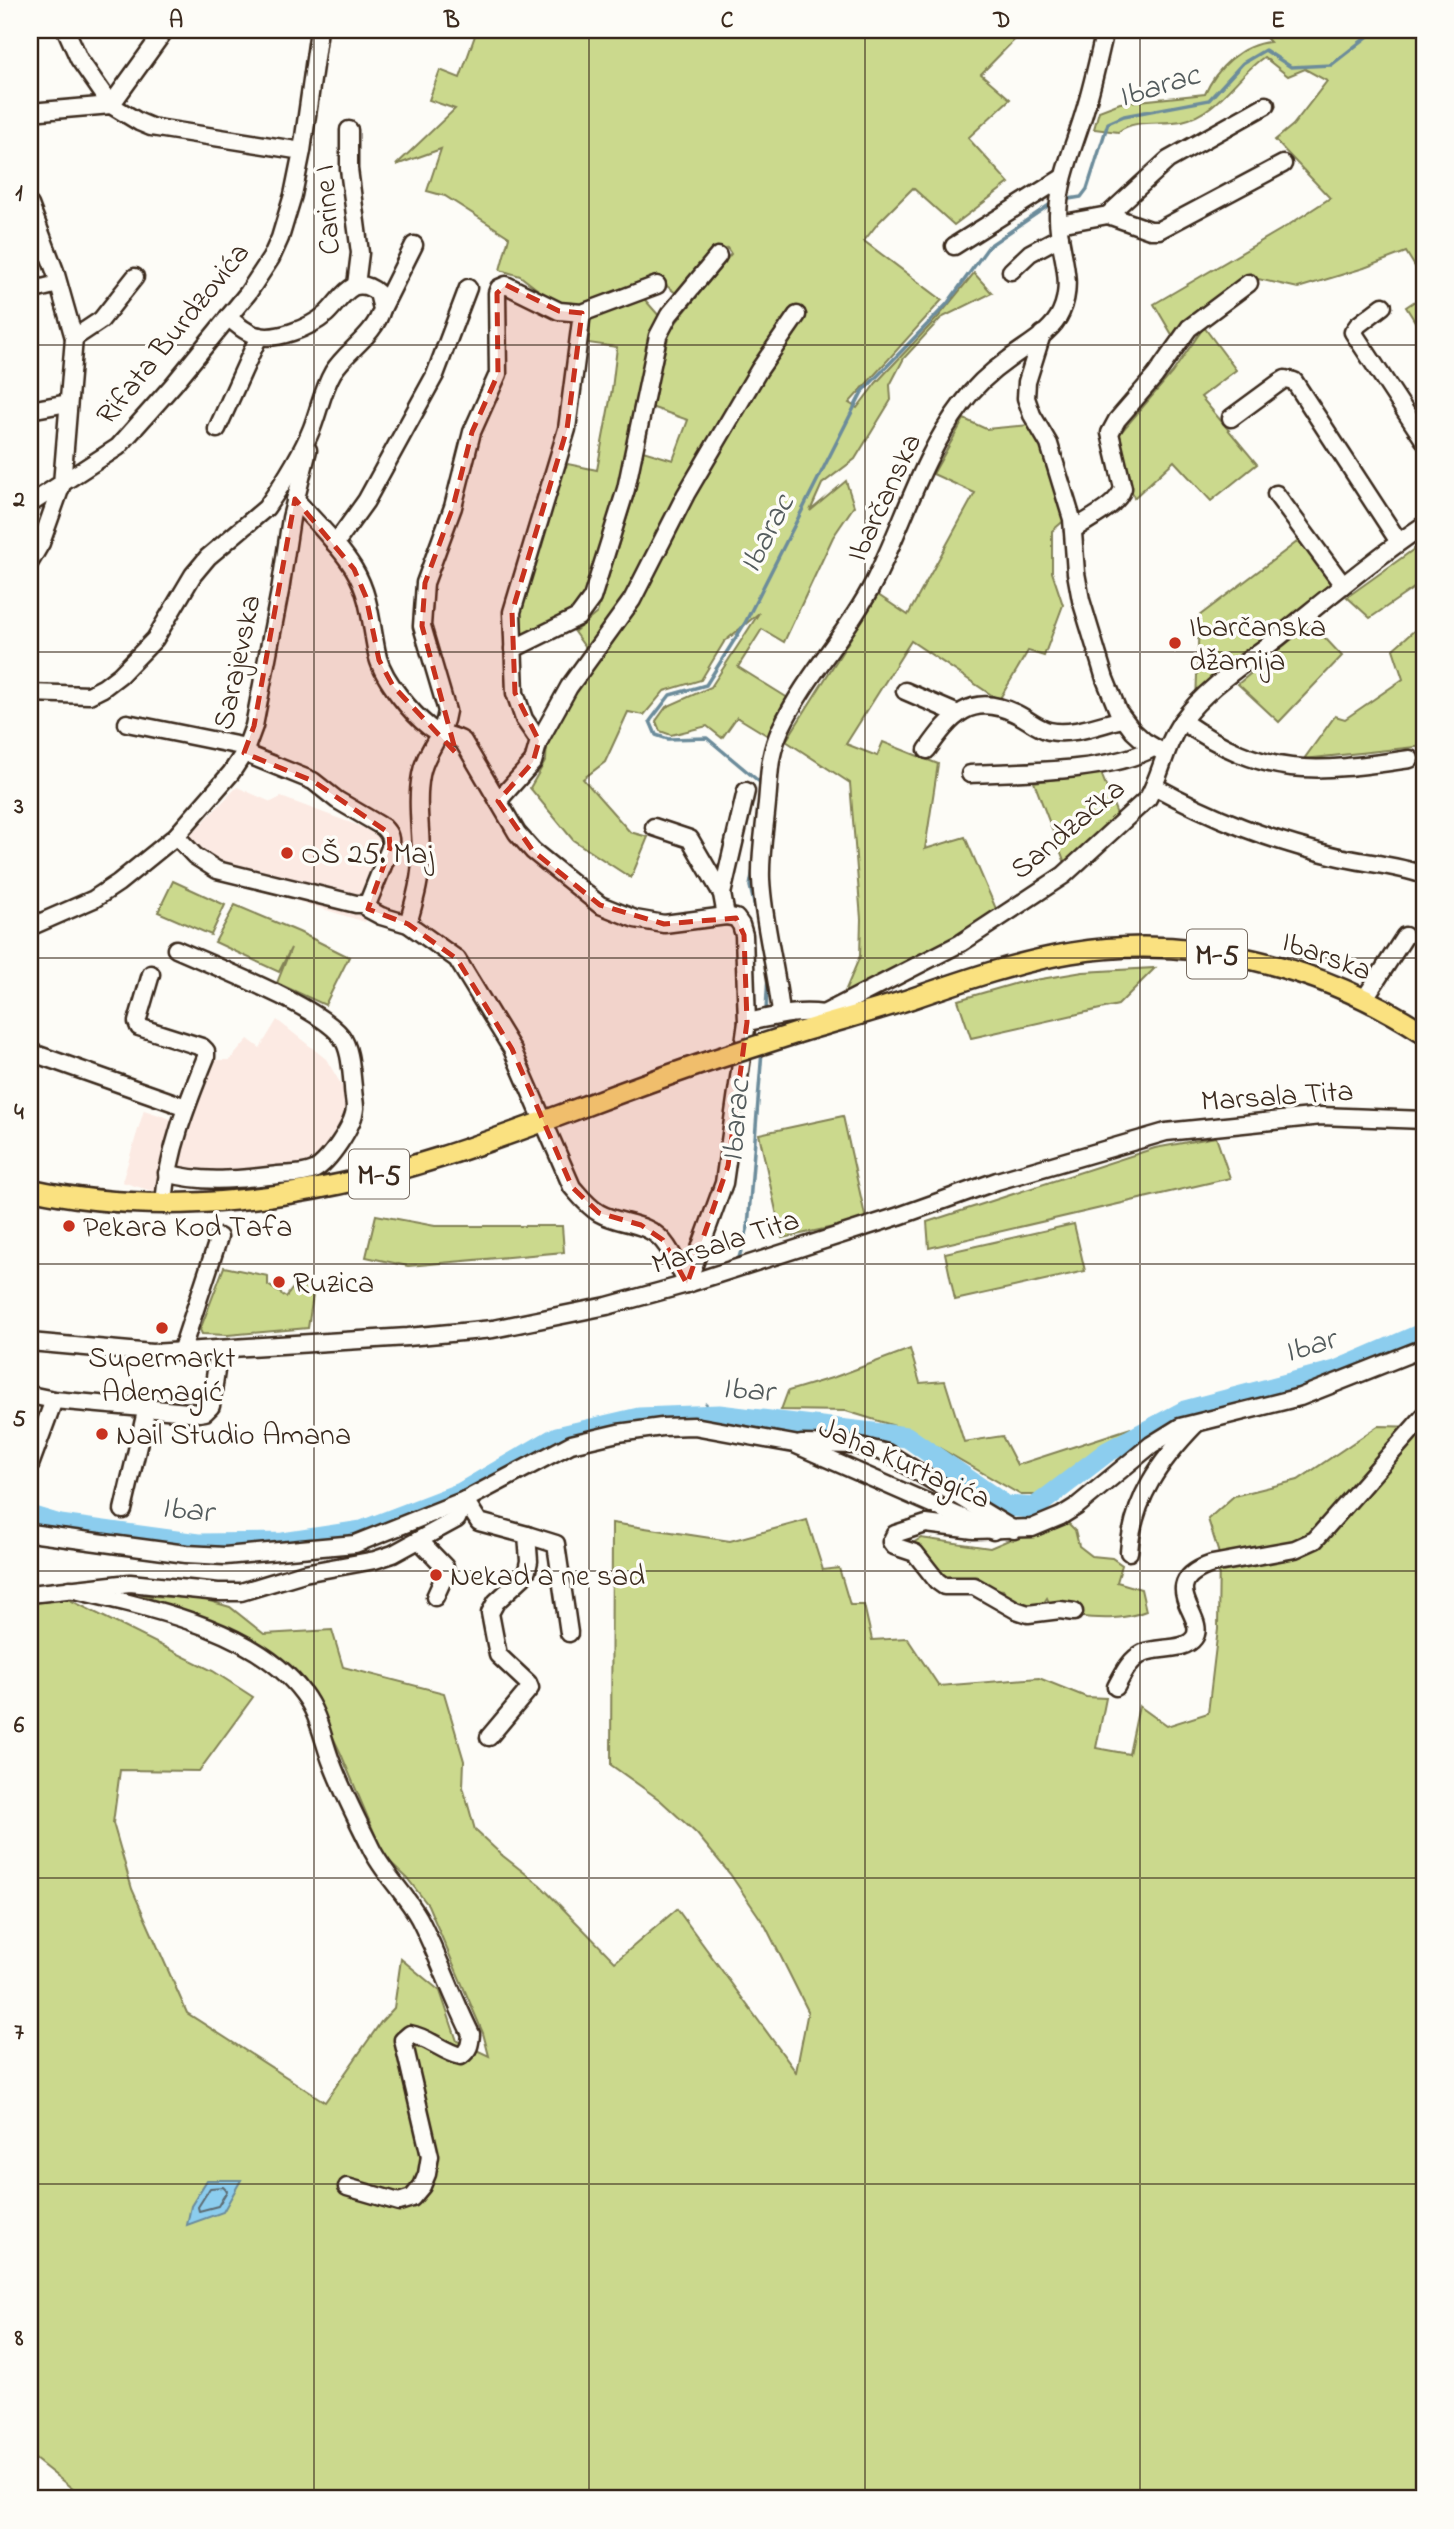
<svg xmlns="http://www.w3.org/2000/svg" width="1454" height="2529" viewBox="0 0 1454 2529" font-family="'Indie Flower',sans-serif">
	<rect width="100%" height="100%" fill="#fdfcf7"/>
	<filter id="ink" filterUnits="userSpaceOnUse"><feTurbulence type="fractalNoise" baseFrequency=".0143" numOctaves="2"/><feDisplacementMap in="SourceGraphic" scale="14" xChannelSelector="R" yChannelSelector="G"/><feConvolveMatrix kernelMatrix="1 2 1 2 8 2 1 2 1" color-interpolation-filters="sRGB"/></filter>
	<g filter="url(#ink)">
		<g fill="#fceae3">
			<path d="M237,787l34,15 10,-5 81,30 29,15 8,13 -13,32 -21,35 -161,-50 -29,-21z"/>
			<path d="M277,1020l49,39 19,32 5,31 -33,51 -108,13 -33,-21 37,-105h17l18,-21 12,9z"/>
			<path d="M144,1110l33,11 -22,71 -33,-10z"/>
		</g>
		<g fill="#cbd98d" stroke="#838256" stroke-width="2">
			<path d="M477,30h547l-43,44 29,25 -42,39 41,45 -55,42 -41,-37 -34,34 -15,19 78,59 -93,103 8,5 19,-25 63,-67 35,-43 18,20 -51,25 -37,40 -14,27 1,15 -36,59 -33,25 -12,27 36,-30 8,25 -21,31 -49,105 -22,-13 -24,38 58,36 -23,36 -36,-22 -15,21 -15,-12 -36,9 -11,-4 -4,-10 10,-14 45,-20 48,-74 -35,29 -23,38 -37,11 -20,24 -16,-3 -23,50 -22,17 47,53 18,5 -17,41 -58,-38 -43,-52 16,-28 1,-20 39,-67 16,-17 27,-39 54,-105 115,-203 -180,310 -33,28 -11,-15 23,-19 38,-121 8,-41 30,9 15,-40 -37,-13 19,-77 61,-76 -4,-6 -45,50 -28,-22 -71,37 -24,-7 -39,-30 -20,-6 9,-33 -64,-41 -18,-5 14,-42 -45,16 59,-56 -26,-9 11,-30 20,8z"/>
			<path d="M1259,30h165v251l-18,-29 -42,16 -66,20 -44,-10 -80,60 -20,-34 133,-78 43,-28 -55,-58 18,-15 34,-44 -22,-12 -17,7 -24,-19c-28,19 -47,57 -82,64 -21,4 -47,-3 -64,11l-24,-3 5,-18 21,-8 85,-9c11,-25 36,-50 65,-52z"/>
			<path d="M639,293l22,25 -39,171 -44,125 -58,23 -5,-21 45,-141 8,-11 29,6 15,-81 5,-42 -36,-5 2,-22z"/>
			<path d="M1424,295v41l-18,-29z"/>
			<path d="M1204,327l32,43 -35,27 56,67 -46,37 -37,-40 -40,37 -18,-60 56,-65z"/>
			<path d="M964,419l22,10 44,-4 19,27 18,66 -15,13v41l11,33 -19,51 -16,-5 -29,49 -88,-59 -65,103 31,12 6,-14 55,22 -13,85 40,-12 32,74 -62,39 -94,51 19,-45 1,-37 -11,-136 -64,-42 92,-146 30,20 67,-122 -42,-19z"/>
			<path d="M1301,539l37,51 -142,113 3,-87z"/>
			<path d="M1424,542v39l-54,37 -23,-21z"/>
			<path d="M1424,622v124l-120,13 31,-43 10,3 58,-40 -10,-30z"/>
			<path d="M1311,623l31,33 -63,66 -41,-38z"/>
			<path d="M1101,773l19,49 -53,46 -33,-86z"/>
			<path d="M173,881l52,24 -14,30 -53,-23z"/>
			<path d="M235,905l64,27 50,25 -24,48 -48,-22 14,-35 -12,24 -64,-30z"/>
			<path d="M1155,968l-37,37 -147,33 -13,-38 59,-17 66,-11z"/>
			<path d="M843,1116l23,104 -84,18 -23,-104z"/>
			<path d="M1216,1137l14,41 -301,70 -2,-26 228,-74z"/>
			<path d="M376,1215l59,11h127l2,26 -156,14 -42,-9z"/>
			<path d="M1074,1224l11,47 -130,29 -10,-47z"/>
			<path d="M224,1267l44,9v9l18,12 9,-12 19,4 -6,39 -80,7 -26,-1 -2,-4z"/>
			<path d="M910,1349l10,34 25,-2 19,61 38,-6 15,29 114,-37 -93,67h-17l-113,-65 -62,-19 -65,-1 7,-19 47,-14z"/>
			<path d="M1378,1426l46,1v1072h-1342l-8,-9 -44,-35v-859l24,-4 159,79 40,26 -54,74 -79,-1 -7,53 19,66 55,124 138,89 56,-80 13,-14 7,-49 39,32 17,50 32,15 -6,-23 -55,-128 -21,-27 -23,-22 -43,-102 -21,-44 -40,-40 -155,-75 74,3 31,9 34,27 68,-4 11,37 101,26 20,68 -1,26 12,43 28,26 37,29 75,77 62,-53 119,163 12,-61 -42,-84 -36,-53 -33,-40 -37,-34 -49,-35 1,-242 118,18 77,-21 16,50 16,-2 11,37h14l8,35 35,-2 32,48 100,-8 47,19 20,1 -10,50 33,6 10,-48 28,20 41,-13 10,-84 1,-75 -11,-35 26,-23 64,-16z"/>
			<path d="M1067,1522l8,8 4,16 13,10 20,2 10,7 -5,17 24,7 5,22c-29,12 -60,6 -91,4l-8,-17 -10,15 -25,-8 -9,-15 -59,-7 -41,-34 18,-11 69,10 33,-14 20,-2z"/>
		</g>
		<path fill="#8ccdee" stroke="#6c8c9b" stroke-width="2" d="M207,2180h34l-18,32 -36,13 4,-19z"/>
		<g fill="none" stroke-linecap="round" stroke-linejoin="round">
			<path stroke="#5b6b71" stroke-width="2" d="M223,2187l4,4 -9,15 -19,5 -1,-4 12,-19z"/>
			<g stroke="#6c8c9b" stroke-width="3.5">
				<path d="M1063,200l18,-3 6,-8 21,-66 16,-7 85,-16 34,-37 22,-13 26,17 40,-2 41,-32 1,-3"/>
				<path d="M762,784l-55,-46 -39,1 -12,-4 -6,-14 20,-26 36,-10 39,-62 117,-231 85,-88 42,-58 63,-43"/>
				<path d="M754,864l-4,22 9,39"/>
				<path d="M766,1011l2,-37"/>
				<path d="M738,1261l10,-34 14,-176"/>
				<path d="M706,1404l1,11"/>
			</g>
			<path stroke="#8ccdee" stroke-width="21" d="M30,1516l30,9 138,19 85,-1 79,-12 99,-38 96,-56 82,-19 80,-3 188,22 99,69 28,2 73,-56 78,-41 151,-40 88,-38"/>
			<g stroke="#3b2a1e" stroke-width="21">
				<g id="minor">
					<path d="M66,30l13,29 32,46 54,-75"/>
					<path d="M30,112l81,-7 28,17 12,5 151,24"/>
					<path d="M349,130v39l11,84 -4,32"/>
					<path d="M30,205l25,66 19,67 -12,146 -21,59 -11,19"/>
					<path d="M1108,215l42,15h9l124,-66"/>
					<path d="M1059,224l49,-9 60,-55 98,-55"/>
					<path d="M954,246l108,-68"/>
					<path d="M1011,271l19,-18 30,-16"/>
					<path d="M30,291l28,-7"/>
					<path d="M1383,306l-25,19 -5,7 71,108"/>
					<path d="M382,309l32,-64"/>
					<path d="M582,313l75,-28"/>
					<path d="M1042,334l-15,48 -1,16 6,17 17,29 23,75 4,54 5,27 24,79 13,32 15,20 11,10 20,12"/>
					<path d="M74,338l27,-18 34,-43"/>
					<path d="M30,410l38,-7"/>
					<path d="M1231,418l49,-36 5,-3 9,2 105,161"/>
					<path d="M217,429l42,-93"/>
					<path d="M1276,494l67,91"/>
					<path d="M295,499c19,22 44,45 59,70 17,28 17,59 24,89 6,22 33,55 51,69 10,8 23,7 34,14l54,92 16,18 67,54 35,14 29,5 62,-8 10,2 5,7 3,10 3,87"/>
					<path d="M30,504l88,-57 55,-62 75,-92 23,-35 9,-20 13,-43 9,-44 17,-121"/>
					<path d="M1073,530c15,-11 45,-24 50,-42l-13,-55 7,-13 38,-44 34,-48 60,-45"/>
					<path d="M335,544l31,-43 69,-126 33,-87"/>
					<path d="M513,649l65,-32 14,-19 34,-109 32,-153 11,-21 49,-59"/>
					<path d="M905,691l51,22"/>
					<path d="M30,693l59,2 14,-7 17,-13 35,-36 38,-64 15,-18 58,-49c18,-26 35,-52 46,-80 7,-18 11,-39 21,-56 14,-22 42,-37 49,-63l-4,-16c-7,-6 -16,-10 -25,-6 -10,5 -18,19 -27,27 -15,13 -51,28 -71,21 -10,-3 -19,-11 -27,-18"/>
					<path d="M1182,721c84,58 131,52 228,38"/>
					<path d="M127,723l119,24"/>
					<path d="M539,741l30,-54 63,-87 54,-106 73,-124 38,-55"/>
					<path d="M927,750c24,-34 44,-58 88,-37 12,5 21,15 34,18 24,5 51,-7 74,-12"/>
					<path d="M970,774c50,-2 141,-2 183,-26"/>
					<path d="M1154,786c60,33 115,54 181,70 29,7 61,9 89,19"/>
					<path d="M654,827l36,12 32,55 4,22"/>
					<path d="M176,836l19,20 22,14 139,34h10l3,-4 21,-52c1,-10 0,-14 -7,-21l-46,-27 -24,-19 -69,-28"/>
					<path d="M722,894l24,-103"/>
					<path d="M366,904l2,5 13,7 27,8 49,35 55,90 60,138c8,9 16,20 27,26 21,12 47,8 64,28 11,13 17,29 24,43"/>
					<path d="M408,924c6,-22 13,-44 13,-68 0,-27 -5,-54 0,-81 4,-24 23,-40 26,-64l-25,-85 3,-43 28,-76 19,-75 26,-58 -1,-81 2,-5 7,-3 53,26 23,2 -15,116 -55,183 3,81 9,26 15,22 -6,21 -35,39"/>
					<path d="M30,927l64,-28 24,-16 58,-47 55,-63 13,-20 10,-27 26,-135 11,-73 17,-68"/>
					<path d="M151,974l-14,48 2,5 63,20 4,4v6c-19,47 -38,94 -42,146"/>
					<path d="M1365,998l40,-62"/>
					<path d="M781,1014c-4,-45 -18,-90 -20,-135 -1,-25 4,-52 6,-76 3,-30 1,-46 14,-75 25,-53 68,-96 94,-148 29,-58 47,-124 87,-176 12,-17 30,-33 47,-45 18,-14 43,-26 52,-47 15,-33 -4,-65 -3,-97 1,-38 17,-70 27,-105 8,-26 14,-54 20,-80"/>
					<path d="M823,1014l138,-71 103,-68 84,-77c14,-25 17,-53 34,-77 24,-33 62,-57 93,-81 49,-39 97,-80 149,-115"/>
					<path d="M30,1052l156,55"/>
					<path d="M167,1173c37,11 72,6 111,2 11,-1 26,0 36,-5 15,-8 40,-45 41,-62 0,-6 -2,-14 -2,-21 -2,-16 -2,-38 -12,-51 -23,-30 -127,-70 -165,-87"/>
					<path d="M687,1284l37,-101 23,-161c26,-5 49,-12 76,-8l2,8"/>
					<path d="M30,1342l122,11 256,-16 85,-8 114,-23 80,-22 212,-68 98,-35 169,-49 155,-16 103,4"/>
					<path d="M181,1352l38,-115"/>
					<path d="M30,1395l24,5 145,13 6,-1 6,-6 8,-57"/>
					<path d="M801,1444l55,1 31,8 127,77"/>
					<path d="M30,1465l24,-65"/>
					<path d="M465,1500l14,22 48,13 2,26 -2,9 -4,7 -27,25 -6,11 8,42 30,28 2,5 -41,49"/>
					<path d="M123,1510l24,-103"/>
					<path d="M30,1533l156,21 39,2 130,-12 110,-44 106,-56 47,-11 44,-6 32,-1 100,18 199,87"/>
					<path d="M527,1535l29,9 13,89"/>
					<path d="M419,1540l26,27v8l-10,22"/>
					<path d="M1129,1552c4,-54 31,-91 67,-128"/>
					<path d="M70,1589c75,18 185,39 233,104 16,21 19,44 28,68 11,30 26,58 40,87 12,25 34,45 48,70 19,37 33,78 52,116 -1,10 -1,15 -10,22 -18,-4 -33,-19 -51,-22l-7,6 27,116 -3,18 -5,12 -10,12 -13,4 -52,-15"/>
					<path d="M30,1594l100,-11 88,9h23l63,-19 71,-13 18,-6 64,-35 8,-19"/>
					<path d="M1074,1612l-14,-2 -32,4 -12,-4 -42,-24h-30l-7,-5 -22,-28 -21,-7 -3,-4 4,-8 31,-10 48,6 58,-2 29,-12 16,-10 74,-61 29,-18 120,-30 124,-49"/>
					<path d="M1116,1687c7,-13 13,-27 27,-34 14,-7 41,-1 51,-15 15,-21 -42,-54 18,-74l83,-15 20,-9 109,-124"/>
				</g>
			</g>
			<g stroke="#3b2a1e" stroke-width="24">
				<g id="major">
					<path d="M797,1033c38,-12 78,-22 116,-35 52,-18 104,-36 158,-45 122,-20 251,13 353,80"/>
					<path d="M30,1189c134,30 278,10 408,-31 93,-29 183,-68 275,-98"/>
				</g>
			</g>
			<use href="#minor" stroke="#fdfcf7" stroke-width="16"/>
			<use href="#major" stroke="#fae180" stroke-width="19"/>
			<g stroke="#3b2a1e" stroke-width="24" stroke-linecap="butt">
				<path id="major-bridge" d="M713,1060l84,-27"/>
			</g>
			<use href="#major-bridge" stroke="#fae180" stroke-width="19"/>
		</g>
	</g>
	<path fill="#c8321e" fill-opacity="0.2" stroke="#c8321e" stroke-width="5" stroke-dasharray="14 9" stroke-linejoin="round" d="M506,285l53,26 23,2 -15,116 -55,183 3,81 24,48 -6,21 -35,39 35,50 67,54 64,19 72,-6 8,17 3,87 -19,144 -41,118 -24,-44 -22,-15 -42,-12 -27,-26 -60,-138 -55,-90 -49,-35 -40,-15 22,-61 -1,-15 -76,-52 -69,-28 10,-27 41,-227 59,70 12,28 13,63 14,26 63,67 -34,-127 3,-43 28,-76 19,-75 26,-58 -1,-81z"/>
	<path fill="none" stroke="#3b2a1e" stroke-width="2" stroke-opacity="0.55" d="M314,30v2469M589,30v2469M865,30v2469M1140,30v2469M30,345h1394M30,652h1394M30,958h1394M30,1264h1394M30,1571h1394M30,1878h1394M30,2184h1394"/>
	<g fill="#c8321e" stroke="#fdfcf7" stroke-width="2.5">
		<circle cx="1175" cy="643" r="7"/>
		<circle cx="287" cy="853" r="7"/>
		<circle cx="69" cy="1226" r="7"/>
		<circle cx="279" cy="1282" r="7"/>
		<circle cx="162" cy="1328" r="7"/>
		<circle cx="102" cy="1434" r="7"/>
		<circle cx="436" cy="1575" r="7"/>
	</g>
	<g text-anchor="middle" stroke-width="7" stroke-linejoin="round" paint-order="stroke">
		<g fill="#fdfcf7" stroke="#75695f" stroke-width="2">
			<rect x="1187" y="929.5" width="60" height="49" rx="5"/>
			<rect x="349" y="1149.5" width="60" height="49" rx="5"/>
		</g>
		<g font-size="28" font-weight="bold" fill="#3b2a1e">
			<text x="1217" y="964">M-5</text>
			<text x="379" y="1184">M-5</text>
		</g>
		<g font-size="30" fill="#3b2a1e" stroke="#fdfcf7">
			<text transform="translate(326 210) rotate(-94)" y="10">Carine I</text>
			<text transform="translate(172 333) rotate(-51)" y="10">Rifata Burdzovića</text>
			<text transform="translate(883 497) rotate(-65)" y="10">Ibarčanska</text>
			<text transform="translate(236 662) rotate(-78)" y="10">Sarajevska</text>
			<text transform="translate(1067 828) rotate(-40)" y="10">Sandzačka</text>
			<text transform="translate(1327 955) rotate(20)" y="10">Ibarska</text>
			<text transform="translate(1277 1095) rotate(-4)" y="10">Marsala Tita</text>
			<text transform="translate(725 1241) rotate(-18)" y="10">Marsala Tita</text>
			<text transform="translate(905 1462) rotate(24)" y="10">Jaha Kurtagića</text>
		</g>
		<g font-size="30" fill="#3b2a1e" stroke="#fdfcf7" text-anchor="start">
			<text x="1189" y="636">Ibarčanska<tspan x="1189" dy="34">džamija</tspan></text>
			<text x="301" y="863">OŠ 25. Maj</text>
			<text x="83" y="1236">Pekara Kod Tafa</text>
			<text x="293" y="1292">Ruzica</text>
			<text x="162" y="1367" text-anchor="middle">Supermarkt<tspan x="162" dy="34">Ademagić</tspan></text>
			<text x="116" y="1444">Nail Studio Amana</text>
			<text x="450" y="1585">Nekad a ne sad</text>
		</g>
		<g font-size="32" font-style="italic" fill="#535b5c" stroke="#fdfcf7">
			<text transform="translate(1158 84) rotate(-17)" y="11">Ibarac</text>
			<text transform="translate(765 533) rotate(-63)" y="11">Ibarac</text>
			<text transform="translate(734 1121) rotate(-85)" y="11">Ibarac</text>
			<text transform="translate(1309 1344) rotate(-17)" y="11">Ibar</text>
			<text transform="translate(748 1388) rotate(5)" y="11">Ibar</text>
			<text transform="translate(187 1508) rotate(6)" y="11">Ibar</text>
		</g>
	</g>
	<rect width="1454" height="2529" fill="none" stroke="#fdfcf7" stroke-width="77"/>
	<rect x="38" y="38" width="1378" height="2452" fill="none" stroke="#3b2a1e" stroke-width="2.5"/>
	<g font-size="23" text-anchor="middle" font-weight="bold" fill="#3b2a1e">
		<text x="176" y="27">A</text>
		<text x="452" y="27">B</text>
		<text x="727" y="27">C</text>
		<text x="1002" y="27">D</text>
		<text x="1278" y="27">E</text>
		<text x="19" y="200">1</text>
		<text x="19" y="506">2</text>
		<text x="19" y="813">3</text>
		<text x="19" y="1119">4</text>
		<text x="19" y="1426">5</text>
		<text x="19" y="1732">6</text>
		<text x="19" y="2039">7</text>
		<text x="19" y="2345">8</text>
	</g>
</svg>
